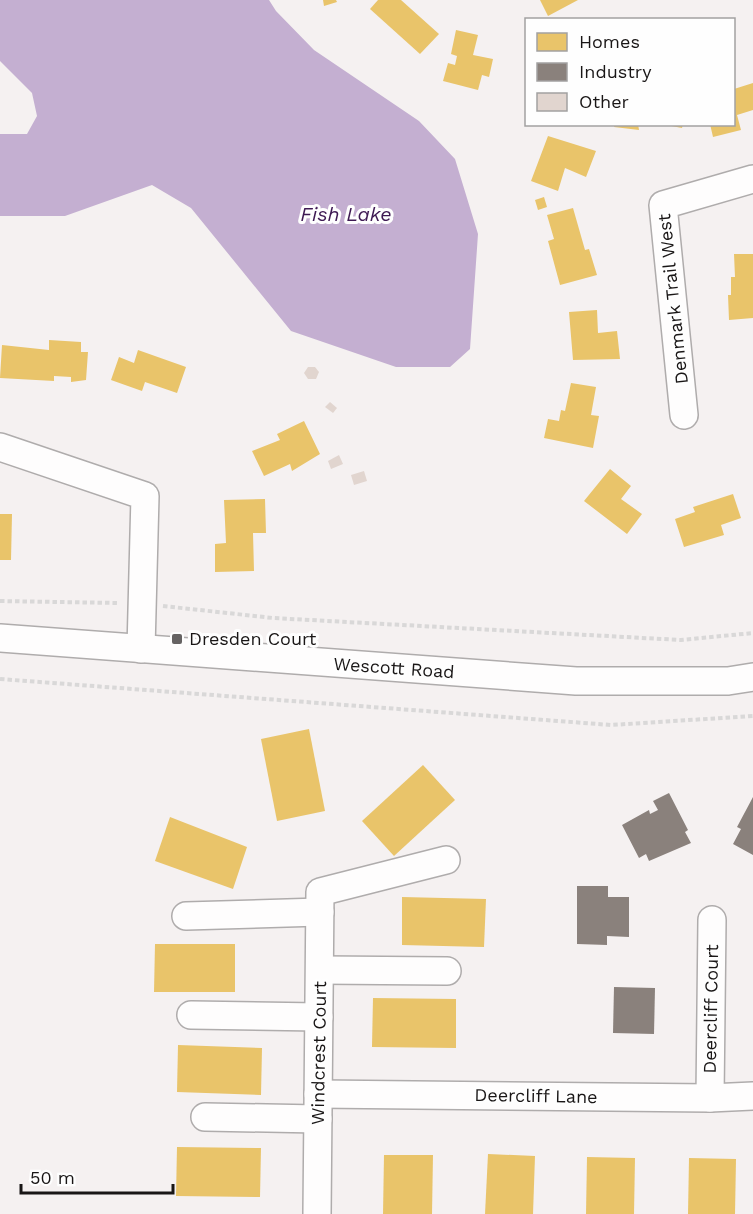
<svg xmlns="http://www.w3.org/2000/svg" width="753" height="1214" viewBox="0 0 753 1214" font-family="'Work Sans',sans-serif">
	<rect width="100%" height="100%" fill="#f5f1f1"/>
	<path fill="#c4afd1" d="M0,0h269l7,11 38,39 105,71 36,38 23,75 -8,115 -20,18h-54l-105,-36 -100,-123 -39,-23 -87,31h-65v-82h27l10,-18 -5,-23 -32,-32z"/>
	<g fill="#e9c46a">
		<path d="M323,0h13l1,2 -13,4z"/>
		<path d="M378,0h23l38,34 -19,20 -50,-45z"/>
		<path d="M540,0h38l-30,16z"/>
		<path d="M456,30l22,5 -5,20 20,4 -4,18 -7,-2 -4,15 -35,-9 5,-18 7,2 2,-9 -6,-2z"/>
		<path d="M753,83v27l-16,5 4,15 -28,7 -3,-13h24v-35z"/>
		<path d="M615,124h23l1,6 -25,-3z"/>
		<path d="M661,124h22l-1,4z"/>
		<path d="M548,136l48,15 -10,26 -21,-9 -7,23 -27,-10z"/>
		<path d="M544,197l3,10 -9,3 -3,-10z"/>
		<path d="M573,208l12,42 4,-1 8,26 -37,10 -12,-44 6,-2 -7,-24z"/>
		<path d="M734,254h19v64l-24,2 -1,-25h3v-18h4z"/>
		<path d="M597,310l1,23 19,-2 3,28 -47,1 -4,-48z"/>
		<path d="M49,340l32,2v10h7l-2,28 -15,2v-5l-17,-1v5l-54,-3 2,-33 47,5z"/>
		<path d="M138,350l48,17 -9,26 -32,-11 -3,9 -31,-11 8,-23 15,6z"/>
		<path d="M571,383l25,4 -5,28 8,1 -6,32 -49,-10 4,-19 11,2 2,-11 4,1z"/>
		<path d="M304,421l16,33 -28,17 -2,-7 -26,12 -12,-25 28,-11 -3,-6z"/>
		<path d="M610,469l21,17 -10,13 21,15 -15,20 -43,-33z"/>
		<path d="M733,494l8,24 -20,7 3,10 -40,12 -9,-28 20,-7 -2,-5z"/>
		<path d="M265,499l1,34h-13l1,38 -39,1v-28l11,-1 -2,-43z"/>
		<path d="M0,514h12l-1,46h-11z"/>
		<path d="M309,729l16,82 -48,10 -16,-82z"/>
		<path d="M423,765l32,35 -61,56 -32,-35z"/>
		<path d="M170,817l77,30 -14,42 -78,-28z"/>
		<path d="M402,897l84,2 -2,48 -82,-2z"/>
		<path d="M155,944h80v48h-81z"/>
		<path d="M373,998l83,1v49l-84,-1z"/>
		<path d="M178,1045l84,3 -1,47 -84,-3z"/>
		<path d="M177,1147l84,1 -1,49 -84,-1z"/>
		<path d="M488,1154l47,2 -2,58h-48z"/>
		<path d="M384,1155h49l-1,59h-49z"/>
		<path d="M587,1157l48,1 -1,56h-48z"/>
		<path d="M689,1158l47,1 -1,55h-47z"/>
	</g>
	<g fill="#8a817c">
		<path d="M669,793l19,37 -3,2 6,11 -42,18 -3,-7 -7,4 -17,-33 27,-15 1,4 8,-4 -5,-9z"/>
		<path d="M753,797v58l-20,-11 8,-15 -4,-2z"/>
		<path d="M577,886h31v11h21v40l-22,-1v9l-30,-1z"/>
		<path d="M614,987l41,1 -1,46 -41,-1z"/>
	</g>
	<g fill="#e1d5cf">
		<path d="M308,367h7l4,5 -3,7h-8l-4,-6z"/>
		<path d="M330,402l7,6 -4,5 -8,-6z"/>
		<path d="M339,455l4,9 -12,5 -3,-8z"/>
		<path d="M364,471l3,10 -13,4 -3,-10z"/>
	</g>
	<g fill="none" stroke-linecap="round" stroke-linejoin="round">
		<g stroke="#afacac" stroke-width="30">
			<g id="minor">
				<path d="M684,415l-21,-210 90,-26"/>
				<path d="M0,447l145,49 -4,153"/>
				<path d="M0,638l576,43h152l25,-4"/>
				<path d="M186,916l134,-4"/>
				<path d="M320,970l127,1"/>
				<path d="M191,1015l128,2"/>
				<path d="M318,1094l392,4 43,-2"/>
				<path d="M710,1098l2,-178"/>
				<path d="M205,1117l113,2"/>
				<path d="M317,1214l3,-322 126,-32"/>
			</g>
		</g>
		<g stroke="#d9d8d8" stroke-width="4" stroke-dasharray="4.5 3" stroke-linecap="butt">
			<path d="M0,601l119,2"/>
			<path d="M163,606l110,12 408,22 72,-7"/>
			<path d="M0,679l611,46 142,-9"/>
		</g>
		<use href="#minor" stroke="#fefdfd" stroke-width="27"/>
	</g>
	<rect fill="#666363" stroke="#fefefe" stroke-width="2" x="171" y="633" width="12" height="12" rx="3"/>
	<g text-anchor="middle" stroke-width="6" stroke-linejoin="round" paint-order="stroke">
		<g font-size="18" fill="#191616" stroke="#fefefe">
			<text transform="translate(673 299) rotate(-96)" y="6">Denmark Trail West</text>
			<text transform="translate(394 668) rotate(4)" y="6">Wescott Road</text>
			<text transform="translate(711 1009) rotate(-89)" y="6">Deercliff Court</text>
			<text transform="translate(319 1053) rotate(-89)" y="6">Windcrest Court</text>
			<text transform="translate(536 1096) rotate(1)" y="6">Deercliff Lane</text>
		</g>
		<g font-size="18" fill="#191616" stroke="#fefefe" text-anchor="start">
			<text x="189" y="645">Dresden Court</text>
		</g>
		<g font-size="20" font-style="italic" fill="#3d1852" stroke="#fefefe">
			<text x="346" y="221">Fish Lake</text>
		</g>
	</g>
	<rect x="525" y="18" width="210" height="108" fill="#fefefe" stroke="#a2a1a1" stroke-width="1.5"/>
	<rect x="537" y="33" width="30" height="18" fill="#e9c46a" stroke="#a2a1a1" stroke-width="1.5"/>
	<text x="579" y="48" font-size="18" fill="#191616">Homes</text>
	<rect x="537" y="63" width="30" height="18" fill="#8a817c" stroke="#a2a1a1" stroke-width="1.5"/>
	<text x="579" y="78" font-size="18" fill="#191616">Industry</text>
	<rect x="537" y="93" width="30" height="18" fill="#e1d5cf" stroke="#a2a1a1" stroke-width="1.5"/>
	<text x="579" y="108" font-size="18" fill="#191616">Other</text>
	<path d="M21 1184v9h152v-9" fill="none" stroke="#191616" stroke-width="3"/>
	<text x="30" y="1184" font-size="18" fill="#191616" stroke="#fefefe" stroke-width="4.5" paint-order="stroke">50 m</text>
</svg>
